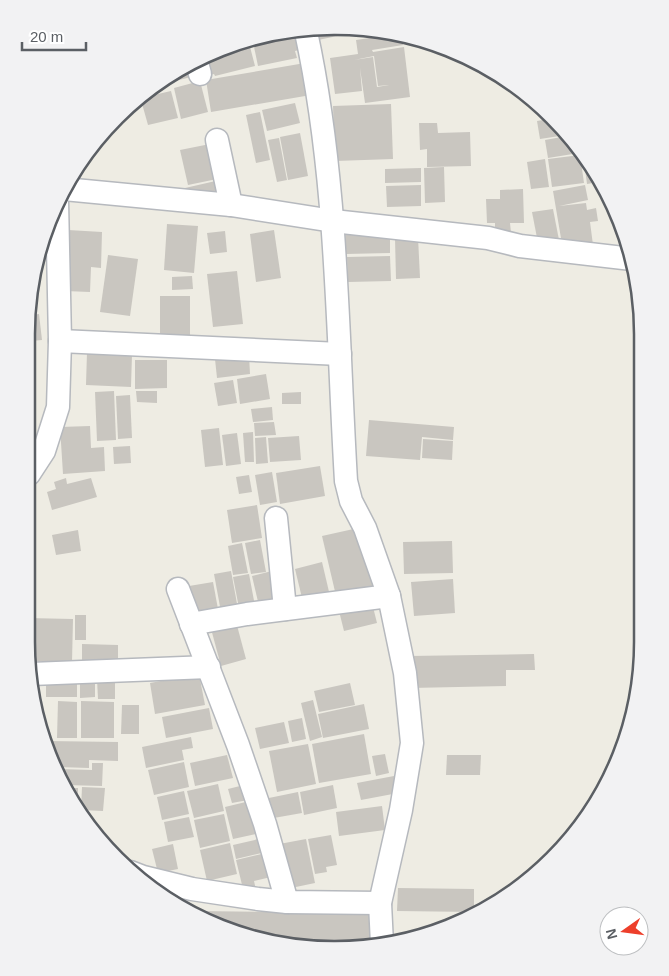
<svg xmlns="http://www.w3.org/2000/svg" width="669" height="976" viewBox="0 0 669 976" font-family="Helvetica,sans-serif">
	<rect width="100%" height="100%" fill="#eeece3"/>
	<g fill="#c9c6c0" fill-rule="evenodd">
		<path d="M335,26l17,4v3l-34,7 -2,-10z"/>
		<path d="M300,33l3,16 -8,2 2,7 -39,8 -5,-24z"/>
		<path d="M383,36l19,4 1,5 -31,5 1,2 31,-5 6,50 -45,6 -5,-35 2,23 -27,3 -5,-36 28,-4 -2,-14zM374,56l4,30 11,-1 -12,2 -4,-30 -19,3z"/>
		<path d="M249,43l6,23 -40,10 -1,-2 -11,3 -4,-15 18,-12z"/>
		<path d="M305,63l6,32 -100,17 -5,-32z"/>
		<path d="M196,64l3,11 -32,8z"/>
		<path d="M200,81l8,31 -27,7 -7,-31z"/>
		<path d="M171,91l7,27 -30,7 -7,-25 4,-3z"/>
		<path d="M295,103l5,20 -33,8 -5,-21z"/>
		<path d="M391,104l2,55 -58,2 -2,-55z"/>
		<path d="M260,112l10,48 -14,3 -10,-48z"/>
		<path d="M554,118l12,17 -26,4 -3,-18z"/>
		<path d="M419,123h18l1,10 32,-1 1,34 -44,1v-18l-7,1z"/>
		<path d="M300,133l8,43 -20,4 -8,-43z"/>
		<path d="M567,136l12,17 -31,5 -3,-18z"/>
		<path d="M279,138l8,42 -10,2 -9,-42z"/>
		<path d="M210,144l7,35 -29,6 -8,-35z"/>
		<path d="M580,155l4,28 -32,4 -4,-28z"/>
		<path d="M545,159l4,28 -18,2 -4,-27z"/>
		<path d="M584,161l15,21 -12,2z"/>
		<path d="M444,167l1,35 -20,1 -1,-35z"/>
		<path d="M421,168v14l-36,1v-14z"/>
		<path d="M220,180l3,13 -35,8 -3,-13z"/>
		<path d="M421,185v21l-34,1 -1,-21z"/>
		<path d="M585,185l3,15 -29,6 27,-3 1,7 9,-2 2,13 -8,1 3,23 -30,5 -10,-59z"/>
		<path d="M523,189l1,34h-14l1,10h-16v-10h-8l-1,-24h14v-9z"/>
		<path d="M553,209l6,31 -21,3 -6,-31z"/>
		<path d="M167,224l31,2 -4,47 -30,-3z"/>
		<path d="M68,230l34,2 -1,36 -10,-1 -1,25 -25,-1z"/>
		<path d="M274,230l7,48 -25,4 -6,-48z"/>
		<path d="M225,231l2,21 -17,2 -3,-21z"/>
		<path d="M390,231v22l-44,1 -1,-22z"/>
		<path d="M418,237l2,41 -24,1 -1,-41z"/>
		<path d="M108,255l30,4 -8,57 -30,-4z"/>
		<path d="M390,256l1,25 -43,1 -1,-25z"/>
		<path d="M237,271l6,53 -30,3 -6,-53z"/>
		<path d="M192,276l1,13 -21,1v-13z"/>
		<rect x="160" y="296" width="30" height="42"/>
		<path d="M39,314l3,26 -11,1v-26z"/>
		<path d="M87,352l45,2 -1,33 -45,-2z"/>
		<path d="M249,355l1,19 -33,4 -2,-19z"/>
		<path d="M135,360h32v28l-32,1z"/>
		<path d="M266,374l4,25 -30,5 -3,-25z"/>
		<path d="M233,380l4,23 -19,3 -4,-23z"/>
		<path d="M114,391l2,49 -19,1 -2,-49z"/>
		<path d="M136,391h21v12l-20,-1z"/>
		<path d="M301,392v12h-19v-11z"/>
		<path d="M130,395l2,43 -14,1 -2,-43z"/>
		<path d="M272,407l1,13 -20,2 -2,-13z"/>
		<path d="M369,420l85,7 -1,13 -31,-3 -2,23 -54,-4z"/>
		<path d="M274,422l2,13 -21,1 -1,-13z"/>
		<path d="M90,426l1,22 13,-1 1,24 -42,3 -3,-47z"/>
		<path d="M219,428l4,37 -18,2 -4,-37z"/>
		<path d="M253,432l1,30h-9l-2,-29z"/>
		<path d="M237,433l4,31 -15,2 -4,-31z"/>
		<path d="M299,436l2,24 -31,2 -2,-24z"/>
		<path d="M266,437l2,26 -12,1 -1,-26z"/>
		<path d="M423,439l30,2 -1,19 -30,-2z"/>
		<path d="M130,446l1,17 -17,1 -1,-17z"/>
		<path d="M320,466l5,30 -45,8 -4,-31z"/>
		<path d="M272,472l5,30 -17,3 -5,-30z"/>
		<path d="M249,475l3,17 -13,2 -3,-17z"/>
		<path d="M66,478l1,6 24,-6 6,19 -45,13 -5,-18 9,-3 -2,-7z"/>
		<path d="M257,505l5,33 -30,5 -5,-33z"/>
		<path d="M358,528l24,61 -45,11 -15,-64z"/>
		<path d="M78,530l3,21 -25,4 -4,-20z"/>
		<path d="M260,540l6,32 -15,2 -6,-31z"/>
		<path d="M452,541l1,32 -49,1 -1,-32z"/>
		<path d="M242,543l6,30 -15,2 -5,-29z"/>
		<path d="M322,562l8,34 -27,6 -8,-33z"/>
		<path d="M231,571l7,38 -17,3 -7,-38z"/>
		<path d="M272,571l7,31 -20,4 -7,-30z"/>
		<path d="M249,574l6,32 -16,2 -6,-31z"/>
		<path d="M453,579l2,34 -41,3 -3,-34z"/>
		<path d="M213,582l5,27 -30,5 -5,-27z"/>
		<path d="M372,603l5,20 -33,8 -5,-20z"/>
		<rect x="75" y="615" width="11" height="25"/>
		<path d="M27,618l46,1 -1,43 -43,-1 -3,-20z"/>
		<path d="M235,618l11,41 -25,7 -11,-41z"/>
		<path d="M82,644l36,1v24h-36z"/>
		<path d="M534,654l1,16h-29v16l-96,2 -1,-32z"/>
		<path d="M199,674l6,31 -50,9 -5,-31z"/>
		<path d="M46,679l31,1v17h-31z"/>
		<path d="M80,679h15v18l-15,1z"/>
		<path d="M97,679h18v20h-17z"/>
		<path d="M350,683l5,22 -36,7 -5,-21z"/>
		<path d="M313,700l9,37 -12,4 -9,-38z"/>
		<path d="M58,701l19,1v36h-20z"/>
		<path d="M81,701l33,1v36h-33z"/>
		<path d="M364,704l5,25 -46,9 -5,-24z"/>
		<path d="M122,705h17v29h-18z"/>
		<path d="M209,708l4,21 -47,9 -4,-21z"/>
		<path d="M302,718l4,21 -14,3 -4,-21z"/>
		<path d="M284,722l5,21 -29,6 -5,-21z"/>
		<path d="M364,734l7,40 -52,9 -7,-39z"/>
		<path d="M191,737l2,11 -11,2 2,10 -38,8 -4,-21z"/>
		<path d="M47,741l71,1v19l-29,-1v8l-31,-1z"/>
		<path d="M308,744l8,40 -39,8 -8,-41z"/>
		<path d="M385,754l4,19 -13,3 -4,-20z"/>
		<path d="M227,755l6,23 -38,8 -5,-23z"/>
		<path d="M447,755h34l-1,20h-34z"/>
		<path d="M184,762l5,25 -35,8 -6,-25z"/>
		<path d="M92,763h11l-1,23 -37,-1 -7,-16 34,1z"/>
		<path d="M394,776l4,17 -37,7 -4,-17z"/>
		<path d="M218,784l6,27 -30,7 -7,-27z"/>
		<path d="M244,785l4,15 -16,3 -4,-14z"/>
		<path d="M333,785l4,23 -33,7 -4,-23z"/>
		<path d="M82,787l23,1 -2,23 -22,-1z"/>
		<path d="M67,788h11v23z"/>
		<path d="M184,791l5,23 -27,6 -5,-23z"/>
		<path d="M298,792l4,21 -34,6 -4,-20z"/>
		<path d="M254,800l7,33 -28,6 -8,-32z"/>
		<path d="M382,806l3,24 -46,6 -3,-24z"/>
		<path d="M79,813l11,1v12z"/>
		<path d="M224,814l6,27 -30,7 -6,-28z"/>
		<path d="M189,817l5,20 -26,5 -4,-20z"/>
		<path d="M331,835l6,30 -11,2 1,5 -12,2 -7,-35z"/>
		<path d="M263,838l3,14 -30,7 -3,-14z"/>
		<path d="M306,839l9,44 -24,5 -17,-43z"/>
		<path d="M230,843l7,31 -30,7 -7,-31z"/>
		<path d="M173,844l5,25 -20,4 -6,-24z"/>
		<path d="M266,853l5,24 -17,4 2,9 -12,3 -8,-33z"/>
		<path d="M398,888l76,1v23l-77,-1z"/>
		<path d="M196,911l177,2v32l-84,1 -73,-20 -20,-13z"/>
	</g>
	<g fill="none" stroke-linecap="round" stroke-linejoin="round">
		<g stroke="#b6b9be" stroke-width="25">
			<g id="street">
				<path d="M306,32c32,148 31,299 40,449l5,20 14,27 24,68 16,77 7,70 -11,67 -21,93 2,41"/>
				<path d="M197,63l3,11"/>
				<path d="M217,140l14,65"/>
				<path d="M64,189l167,16 102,16 155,17 32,8 112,13"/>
				<path d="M60,341l280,13"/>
				<path d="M29,474l15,-23 14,-44 2,-66 -3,-140"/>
				<path d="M276,518l9,91"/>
				<path d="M178,589l60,156 27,79 22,78"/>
				<path d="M191,624l56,-10 142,-18"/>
				<path d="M31,674l178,-7"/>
				<path d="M130,872l13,5 49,12 66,10 29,3 93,1"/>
			</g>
		</g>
		<use href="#street" stroke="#fff" stroke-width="22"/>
	</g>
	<path d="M0 0H669V976H0ZM334 35H335A299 299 0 0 1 634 334V642A299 299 0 0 1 335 941H334A299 299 0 0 1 35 642V334A299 299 0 0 1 334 35Z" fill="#f2f2f3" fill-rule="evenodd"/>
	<path fill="none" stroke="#5b5f64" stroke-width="2.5" d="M334 35H335A299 299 0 0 1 634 334V642A299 299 0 0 1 335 941H334A299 299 0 0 1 35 642V334A299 299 0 0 1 334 35Z"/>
	<g transform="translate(624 931) rotate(256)"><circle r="24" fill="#ffffff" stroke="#bdbfc1"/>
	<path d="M0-4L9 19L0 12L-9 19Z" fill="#ed3f2b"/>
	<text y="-8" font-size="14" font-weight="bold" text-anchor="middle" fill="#5b5f64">N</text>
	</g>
	<path d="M22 42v8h64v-8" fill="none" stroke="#5b5f64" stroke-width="2.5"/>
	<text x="30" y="42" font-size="15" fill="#5b5f64" stroke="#ffffff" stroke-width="4" paint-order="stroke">20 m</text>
</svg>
